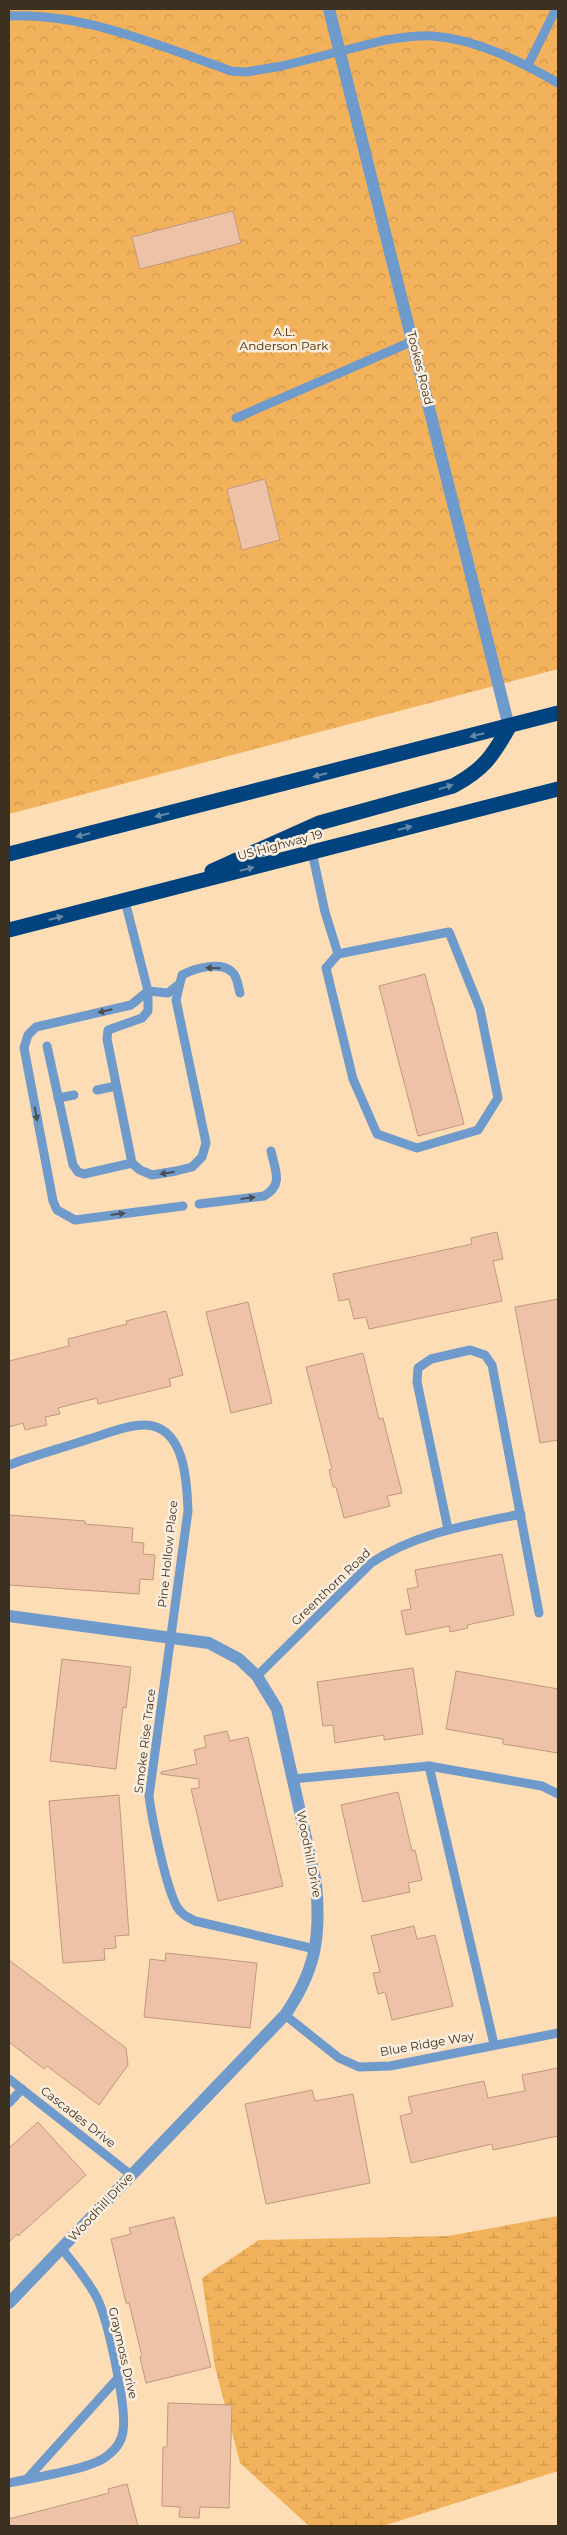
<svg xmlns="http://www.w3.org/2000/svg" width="567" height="2535" viewBox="0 0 567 2535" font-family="Montserrat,sans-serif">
	<defs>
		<pattern id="wetland-marsh" width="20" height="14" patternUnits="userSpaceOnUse" patternTransform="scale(1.25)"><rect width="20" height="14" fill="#f2b25b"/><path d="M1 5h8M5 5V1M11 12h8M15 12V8" fill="none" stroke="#d0994f"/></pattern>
		<pattern id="park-crowns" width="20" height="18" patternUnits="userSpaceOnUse" patternTransform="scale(1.25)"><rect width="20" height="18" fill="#f2b25b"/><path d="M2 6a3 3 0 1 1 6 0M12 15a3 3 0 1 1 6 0" fill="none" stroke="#d0994f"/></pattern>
	</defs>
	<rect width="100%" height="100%" fill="#fdddb5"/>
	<path fill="url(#wetland-marsh)" d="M558,2216v255l-175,55h-74l-69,-63 -25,-96 -13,-89 57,-38 189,-4z"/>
	<path fill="url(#park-crowns)" d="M9,9h549v660l-549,145z"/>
	<g fill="#eec2a7" stroke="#c2987e">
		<path d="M233,211l8,32 -101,26 -8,-32z"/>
		<path d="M265,479l15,61 -38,10 -15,-61z"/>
		<path d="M425,974l39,150 -46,12 -39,-150z"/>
		<path d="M497,1232l6,27 -10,2 9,40 -133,28 -3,-12 -12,2 -5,-20 -10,2 -6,-27 139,-30 -1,-6z"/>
		<path d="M558,1299v141l-18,3 -25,-136z"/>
		<path d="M248,1302l24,101 -41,10 -25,-101z"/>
		<path d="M166,1311l17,64 -14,4 2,7 -73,18 -1,-6 -39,10 2,6 -15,3 2,8 -22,5 -2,-7 -14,4v-66l60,-15 -1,-7 59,-15 -1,-3z"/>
		<path d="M363,1353l16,66 4,-1 19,75 -15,3 3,10 -46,12 -8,-31h-3l-4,-17 3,-1 -26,-102z"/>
		<path d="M9,1515l76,6v3l48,4 -1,14 12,1 -1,11 12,1 -2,25 -13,-1 -1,15 -130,-9z"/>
		<path d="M502,1554l12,61 -47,10 1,3 -18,4 -1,-6 -43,9 -5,-24 10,-2 -4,-20 11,-2 -3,-17z"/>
		<path d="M62,1659l69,8 -5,41 -3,-1 -7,62 -66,-8z"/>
		<path d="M413,1668l10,66 -39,6v-5l-49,8 -2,-18 -10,1 -6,-44z"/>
		<path d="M456,1671l102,18v64l-55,-9v-5l-57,-10z"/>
		<path d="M227,1731l3,10 18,-4 35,149 -65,15 -27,-112 8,-1v-9l-38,-5v-2l36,-8 -3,-14 12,-3 -2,-11z"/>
		<path d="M398,1792l14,59 3,-1 7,30 -14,3 2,9 -47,10 -22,-97z"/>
		<path d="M119,1795l10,140 -14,1 1,12 -12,1 1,11 -42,3 -14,-162z"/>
		<path d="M414,1926l3,13 18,-4 18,71 -61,14 -7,-28 -7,2 -5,-21 7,-1 -9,-36z"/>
		<path d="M166,1953l91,10 -7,65 -106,-11 6,-58 15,2z"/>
		<path d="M9,1960l117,88 2,17 -29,40 -52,-39 -3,3 -35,-27z"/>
		<path d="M558,2068v68l-65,14 -1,-6 -81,19 -11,-47 12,-3 -4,-16 76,-16 4,17 37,-7 -3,-16z"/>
		<path d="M312,2090l3,11 38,-7 17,89 -104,21 -21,-100z"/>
		<path d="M38,2122l48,53 -68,61 -1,-2 -8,8v-94z"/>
		<path d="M174,2217l37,150 -65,16 -6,-26 2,-1 -13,-53h-3l-15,-64 20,-5 -2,-6z"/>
		<path d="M168,2403l64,2 -3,103 -29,-1 -1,11 -20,-1 1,-10 -18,-1 1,-59h4z"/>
		<path d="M127,2484l11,42h-129v-7l100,-26 -1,-4z"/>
	</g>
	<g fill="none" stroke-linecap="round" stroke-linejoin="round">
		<g stroke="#6f9acc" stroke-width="9">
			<path d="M9,16c77,-3 151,30 222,55l15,1 36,-6"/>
			<path d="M385,40c15,-2 31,-5 47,-4 44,3 88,25 126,47"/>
			<path d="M528,65l28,-56"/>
			<path d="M236,418l177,-77"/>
			<path d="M312,852l13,60 13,42 111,-22 31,77 18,89 -20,32 -61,18 -40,-14 -24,-55 -27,-111 12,-14"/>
			<path d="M125,901l23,90v20l-6,7 -34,12 -1,9 25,124 8,7 12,5 24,-4 16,-4 10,-10 4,-14 -30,-143 6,-25c13,-7 41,-15 52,-1 4,6 4,13 6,19"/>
			<path d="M178,985l-10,8 -20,-2 -17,14 -95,22 -8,8 -4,13 29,153 4,9 18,10 108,-14"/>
			<path d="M47,1046l26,119 5,7 6,2 48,-11"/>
			<path d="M97,1090l19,-4"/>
			<path d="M58,1098l16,-3"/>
			<path d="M199,1204l65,-8c20,-11 11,-26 7,-45"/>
			<path d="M9,1465c26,-10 53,-17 80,-26 17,-5 37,-14 55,-14 41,0 43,57 44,86l-39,285c3,24 17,91 28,111 4,7 10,10 18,14l120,28"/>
			<path d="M448,1529l-31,-147 1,-14 13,-9 39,-9 15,5 7,10 47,248"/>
			<path d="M257,1676l114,-113c45,-30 97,-38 150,-49"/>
			<path d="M429,1766l65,278"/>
			<path d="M293,1779l136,-13 113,20 16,8"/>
			<path d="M285,2015l54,43 20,9 31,-1 168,-33"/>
			<path d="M9,2079l122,96"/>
			<path d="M9,2103l13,-14"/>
			<path d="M27,2479l91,-101"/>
			<path d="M9,2483c22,-5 83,-14 98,-27 8,-6 15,-15 16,-25 4,-23 -15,-111 -26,-133 -10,-19 -22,-33 -35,-49"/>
		</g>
		<g stroke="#6f9acc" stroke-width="12">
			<path d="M329,9l180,718"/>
			<path d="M9,1616l200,27 30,16 18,17 20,33 39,174c5,53 0,87 -31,132l-276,288"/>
		</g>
		<g stroke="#00437f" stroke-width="15">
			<path d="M9,854l549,-141"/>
			<path d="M212,871l107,-48 134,-37c31,-17 39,-29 56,-59"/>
			<path d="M9,930l549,-141"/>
		</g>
		<path stroke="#6f9acc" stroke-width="9" d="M282,66l103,-26"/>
	</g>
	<defs><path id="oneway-solid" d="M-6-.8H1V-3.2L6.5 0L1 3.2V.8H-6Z" transform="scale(1.25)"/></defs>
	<g fill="#6487a5">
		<use href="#oneway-solid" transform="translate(477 735) rotate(166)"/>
		<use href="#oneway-solid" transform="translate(320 775) rotate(166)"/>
		<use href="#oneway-solid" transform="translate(446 787) rotate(-17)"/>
		<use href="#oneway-solid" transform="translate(162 815) rotate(166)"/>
		<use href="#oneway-solid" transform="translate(405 828) rotate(-15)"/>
		<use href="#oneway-solid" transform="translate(83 835) rotate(166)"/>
		<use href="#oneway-solid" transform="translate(247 869) rotate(-14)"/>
		<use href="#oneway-solid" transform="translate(56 918) rotate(-14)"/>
	</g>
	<g fill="#4b5054">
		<use href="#oneway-solid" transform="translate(213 968) rotate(-179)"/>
		<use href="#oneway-solid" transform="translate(105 1011) rotate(167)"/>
		<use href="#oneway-solid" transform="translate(36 1114) rotate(79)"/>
		<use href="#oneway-solid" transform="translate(167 1173) rotate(171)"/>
		<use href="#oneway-solid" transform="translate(248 1198) rotate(-7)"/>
		<use href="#oneway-solid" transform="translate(118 1214) rotate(-7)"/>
	</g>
	<g text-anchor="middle" stroke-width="5" stroke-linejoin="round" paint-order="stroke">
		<g font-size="12" fill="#452b01" stroke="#fbeede">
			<text x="284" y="336">A.L.<tspan x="284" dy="14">Anderson Park</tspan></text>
		</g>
		<g font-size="12" fill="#3c3020" stroke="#fbeede">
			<text transform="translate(420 368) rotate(76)" y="4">Tookes Road</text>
			<text transform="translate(280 845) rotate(-15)" y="4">US Highway 19</text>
			<text transform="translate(168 1554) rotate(-84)" y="4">Pine Hollow Place</text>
			<text transform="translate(331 1587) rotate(-44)" y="4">Greenthorn Road</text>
			<text transform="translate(145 1741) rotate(-83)" y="4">Smoke Rise Trace</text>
			<text transform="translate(309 1854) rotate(79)" y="4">Woodhill Drive</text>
			<text transform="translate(427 2044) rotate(-10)" y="4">Blue Ridge Way</text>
			<text transform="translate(78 2117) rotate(38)" y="4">Cascades Drive</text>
			<text transform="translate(101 2207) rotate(-47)" y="4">Woodhill Drive</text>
			<text transform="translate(123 2353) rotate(77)" y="4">Graymoss Drive</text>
		</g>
	</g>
	<rect width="567" height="2535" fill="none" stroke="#3c3020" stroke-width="20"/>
</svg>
